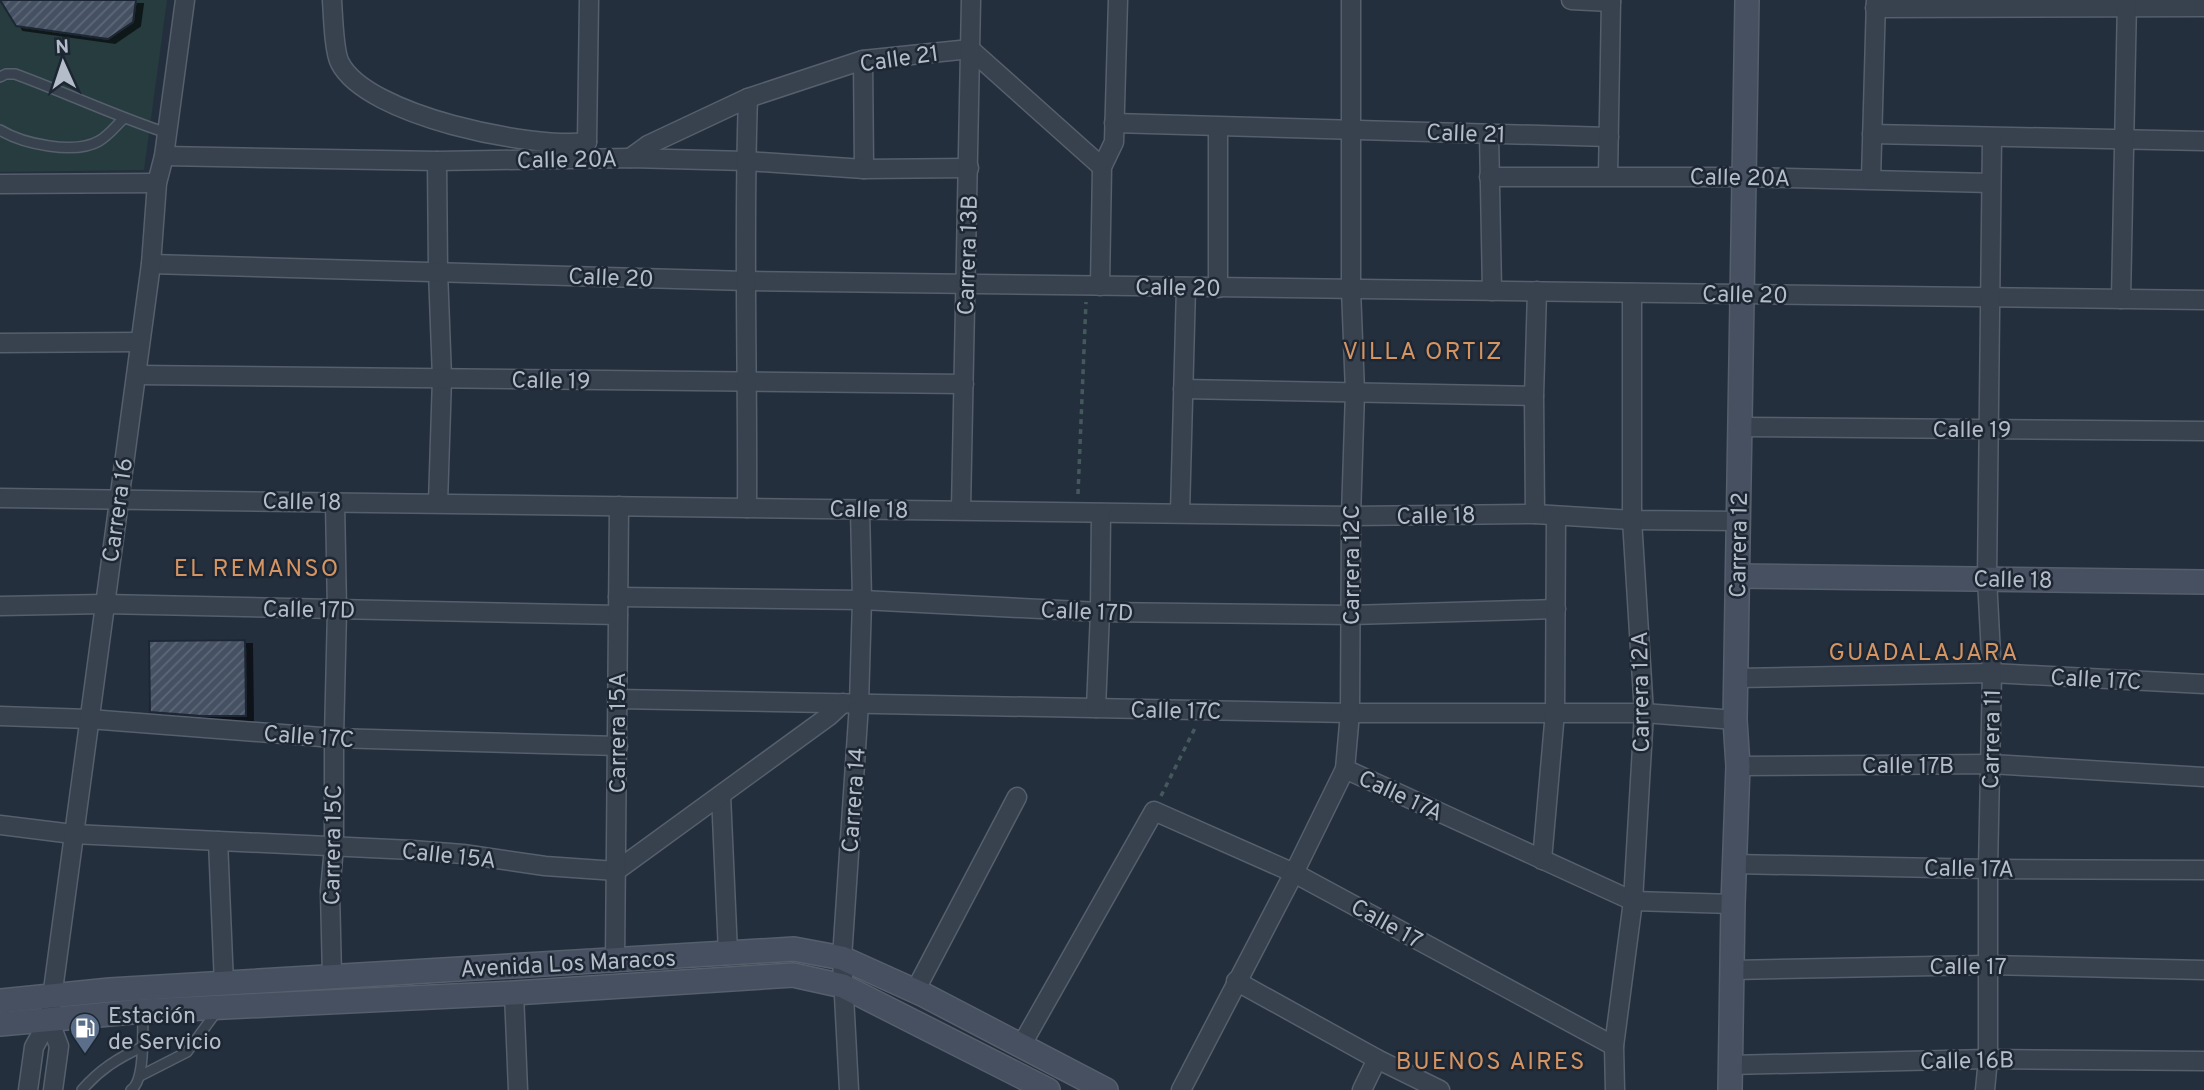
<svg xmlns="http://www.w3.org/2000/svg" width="2204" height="1090" viewBox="0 0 2204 1090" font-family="Overpass,sans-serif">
	<defs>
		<pattern id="building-hatch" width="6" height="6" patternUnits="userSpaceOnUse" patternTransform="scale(1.75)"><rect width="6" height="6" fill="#455162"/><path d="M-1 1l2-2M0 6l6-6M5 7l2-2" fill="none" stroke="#5d6877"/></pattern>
		<filter id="shadow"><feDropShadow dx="7" dy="4" stdDeviation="0" flood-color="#0009"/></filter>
	</defs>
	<rect width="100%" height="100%" fill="#242f3e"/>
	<path fill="#263c3f" d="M0,0h167l-23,170 -144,2z"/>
	<g fill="url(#building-hatch)" stroke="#1f2835" stroke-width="2" filter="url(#shadow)">
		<path d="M0,0h136l-3,22 -25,17 -92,-13z"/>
		<path d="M245,640l1,76h-44l-52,-4 -1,-71z"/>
	</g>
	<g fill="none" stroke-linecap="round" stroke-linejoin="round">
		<g stroke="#565f6c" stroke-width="12">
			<g id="lane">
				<path d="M0,77l6,-3h9c52,19 100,42 152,59"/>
				<path d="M0,130c23,14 75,25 99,11 9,-5 17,-15 24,-22"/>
				<path d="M140,1076l47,-24 30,-41"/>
				<path d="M82,1090c17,-20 36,-32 60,-43"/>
				<path d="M131,1090c15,-10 11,-60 12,-79"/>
			</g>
		</g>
		<g stroke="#565f6c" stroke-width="21">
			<g id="street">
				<path d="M332,0c1,15 2,52 8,63 27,53 191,86 247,79"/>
				<path d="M1571,0l40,2"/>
				<path d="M1875,8l329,-1"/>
				<path d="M863,60l1,109"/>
				<path d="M1114,123l495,14"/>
				<path d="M1489,134l3,157"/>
				<path d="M1872,134l332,7"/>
				<path d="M587,142l2,-142"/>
				<path d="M164,156l273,5 193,-3 116,3 118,8 105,-1"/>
				<path d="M630,158l18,-13 100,-47 115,-38 107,-11 132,118"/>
				<path d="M437,161l1,110 4,107 -4,125"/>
				<path d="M1608,176l3,-176"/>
				<path d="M1489,177h255l247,6"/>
				<path d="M1871,179l5,-179"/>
				<path d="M0,184l157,-1"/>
				<path d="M151,264l596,17 1457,19"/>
				<path d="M1100,286l2,-119 12,-25 4,-142"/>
				<path d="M1218,288v-161"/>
				<path d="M2121,299l6,-299"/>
				<path d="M0,343l139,-1"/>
				<path d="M137,375l827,9"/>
				<path d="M1183,389l351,7"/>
				<path d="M1740,427l464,4"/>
				<path d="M0,498l1351,18 184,-2 97,6 107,1"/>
				<path d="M747,508c1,-137 -4,-273 1,-410"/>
				<path d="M961,510l10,-510"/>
				<path d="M1180,513l6,-226"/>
				<path d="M1535,514l-1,-118 3,-105"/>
				<path d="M618,597l244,3 238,12 251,3 205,-6"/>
				<path d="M0,606l104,-2 514,11"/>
				<path d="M1736,678l256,-5 212,11"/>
				<path d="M617,699l733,14h294l91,7"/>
				<path d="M1096,708l4,-96 1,-99"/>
				<path d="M0,716l89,3 245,19 284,8"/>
				<path d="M1738,766l253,-2 213,13"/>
				<path d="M1345,769l288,132 100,3"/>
				<path d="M721,795l7,158"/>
				<path d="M0,825l73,9 339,16 51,4 82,12 71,5 213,-155 14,-13"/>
				<path d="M218,841l6,143"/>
				<path d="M1542,860l13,-148 1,-196"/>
				<path d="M1734,864l254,5 216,1"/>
				<path d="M615,961l4,-455"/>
				<path d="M1732,970l255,-5 217,5"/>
				<path d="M332,977l-2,-86 4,-44v-109l3,-128 -2,-108"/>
				<path d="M1236,981l141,78 63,31"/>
				<path d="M915,991l102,-194"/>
				<path d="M514,993l4,97"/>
				<path d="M49,1020l10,26 -6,44"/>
				<path d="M1021,1046l133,-235 140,62 320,173"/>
				<path d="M1730,1065l258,-6 216,2"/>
				<path d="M28,1090l6,-43 15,-27 102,-756 6,-81 7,-27 21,-156"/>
				<path d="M849,1090l-7,-132 17,-254 3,-104 -2,-91"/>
				<path d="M1181,1090l113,-217 51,-104 5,-56 1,-197 4,-124 -4,-103v-289"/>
				<path d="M1362,1090l15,-31"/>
				<path d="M1615,1090l-1,-44 19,-145 11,-188 -12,-193v-227"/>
				<path d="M1985,1090l3,-31v-190l4,-196 -5,-94 5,-442"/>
			</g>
		</g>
		<g stroke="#565f6c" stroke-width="26">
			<g id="secondary">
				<path d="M1738,576l466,6"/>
				<path d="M0,1001l110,-11 684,-41 48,9 82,37 182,95"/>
				<path d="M0,1024l143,-13 371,-18 279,-18 50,11 205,104"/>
				<path d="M1730,1090l3,-186 5,-138 -3,-46 12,-720"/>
			</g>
		</g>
		<g stroke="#44595c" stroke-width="3.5" stroke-dasharray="5 5" stroke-linecap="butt">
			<path d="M1078,494l8,-192"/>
			<path d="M1161,796l34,-68"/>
		</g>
		<use href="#lane" stroke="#38414e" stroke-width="9"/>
		<use href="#street" stroke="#38414e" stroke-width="18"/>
		<use href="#secondary" stroke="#465061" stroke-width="23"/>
	</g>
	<defs>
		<g id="fuel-pin" transform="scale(1.575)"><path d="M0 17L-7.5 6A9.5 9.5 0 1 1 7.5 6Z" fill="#5c6f8a" stroke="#1d2633"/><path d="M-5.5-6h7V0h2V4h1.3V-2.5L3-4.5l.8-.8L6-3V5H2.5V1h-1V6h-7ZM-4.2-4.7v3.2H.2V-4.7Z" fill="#fff"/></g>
	</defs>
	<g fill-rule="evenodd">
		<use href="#fuel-pin" x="85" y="1028"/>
	</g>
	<g text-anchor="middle" stroke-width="5" stroke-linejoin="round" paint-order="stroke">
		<g font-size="23" fill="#b4bcc9" stroke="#1d2633">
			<text transform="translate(899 58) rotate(-8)" y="8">Calle 21</text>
			<text transform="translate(1466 133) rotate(2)" y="8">Calle 21</text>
			<text transform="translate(567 159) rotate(-1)" y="8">Calle 20A</text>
			<text transform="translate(1740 177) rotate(1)" y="8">Calle 20A</text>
			<text transform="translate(967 255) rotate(-88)" y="8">Carrera 13B</text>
			<text transform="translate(611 277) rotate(2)" y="8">Calle 20</text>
			<text transform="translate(1178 287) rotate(1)" y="8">Calle 20</text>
			<text transform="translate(1745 294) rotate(1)" y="8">Calle 20</text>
			<text transform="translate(551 380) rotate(1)" y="8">Calle 19</text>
			<text x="1972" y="437">Calle 19</text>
			<text transform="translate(302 501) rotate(1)" y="8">Calle 18</text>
			<text transform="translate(869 509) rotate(1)" y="8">Calle 18</text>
			<text transform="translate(117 510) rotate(-82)" y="8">Carrera 16</text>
			<text transform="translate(1436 515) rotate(-1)" y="8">Calle 18</text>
			<text transform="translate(1738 545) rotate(-89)" y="8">Carrera 12</text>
			<text transform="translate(1351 565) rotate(-90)" y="8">Carrera 12C</text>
			<text transform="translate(2013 579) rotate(1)" y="8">Calle 18</text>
			<text transform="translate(309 609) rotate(1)" y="8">Calle 17D</text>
			<text transform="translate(1087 611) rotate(2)" y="8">Calle 17D</text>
			<text transform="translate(2096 679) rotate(3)" y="8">Calle 17C</text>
			<text transform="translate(1640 692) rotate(-91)" y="8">Carrera 12A</text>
			<text transform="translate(1176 710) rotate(1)" y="8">Calle 17C</text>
			<text transform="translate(617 733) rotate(-90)" y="8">Carrera 15A</text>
			<text transform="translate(309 736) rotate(4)" y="8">Calle 17C</text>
			<text transform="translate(1991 739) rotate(-89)" y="8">Carrera 11</text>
			<text x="1908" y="773">Calle 17B</text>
			<text transform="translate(1401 795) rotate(25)" y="8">Calle 17A</text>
			<text transform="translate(853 800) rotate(-86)" y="8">Carrera 14</text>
			<text transform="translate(332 845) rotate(-89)" y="8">Carrera 15C</text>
			<text transform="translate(449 855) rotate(6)" y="8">Calle 15A</text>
			<text transform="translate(1969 868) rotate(1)" y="8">Calle 17A</text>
			<text transform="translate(1387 923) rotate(29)" y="8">Calle 17</text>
			<text transform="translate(568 963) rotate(-3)" y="8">Avenida Los Maracos</text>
			<text x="1968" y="974">Calle 17</text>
			<text transform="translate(1967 1060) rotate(-1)" y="8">Calle 16B</text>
		</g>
		<g font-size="23" fill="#b4bcc9" stroke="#1d2633" text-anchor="start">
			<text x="108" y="1023">Estación<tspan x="108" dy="26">de Servicio</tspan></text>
		</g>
		<g font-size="24" letter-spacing="2" fill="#d59563" stroke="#1d2633">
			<text x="1423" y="359">VILLA ORTIZ</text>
			<text x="257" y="576">EL REMANSO</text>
			<text x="1924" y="660">GUADALAJARA</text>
			<text x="1491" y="1069">BUENOS AIRES</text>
		</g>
	</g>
	<g transform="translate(63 63) rotate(357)" stroke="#1d2633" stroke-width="5" paint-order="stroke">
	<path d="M0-5L12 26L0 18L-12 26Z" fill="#b4bcc9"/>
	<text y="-10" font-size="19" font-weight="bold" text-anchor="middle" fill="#b4bcc9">N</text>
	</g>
</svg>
